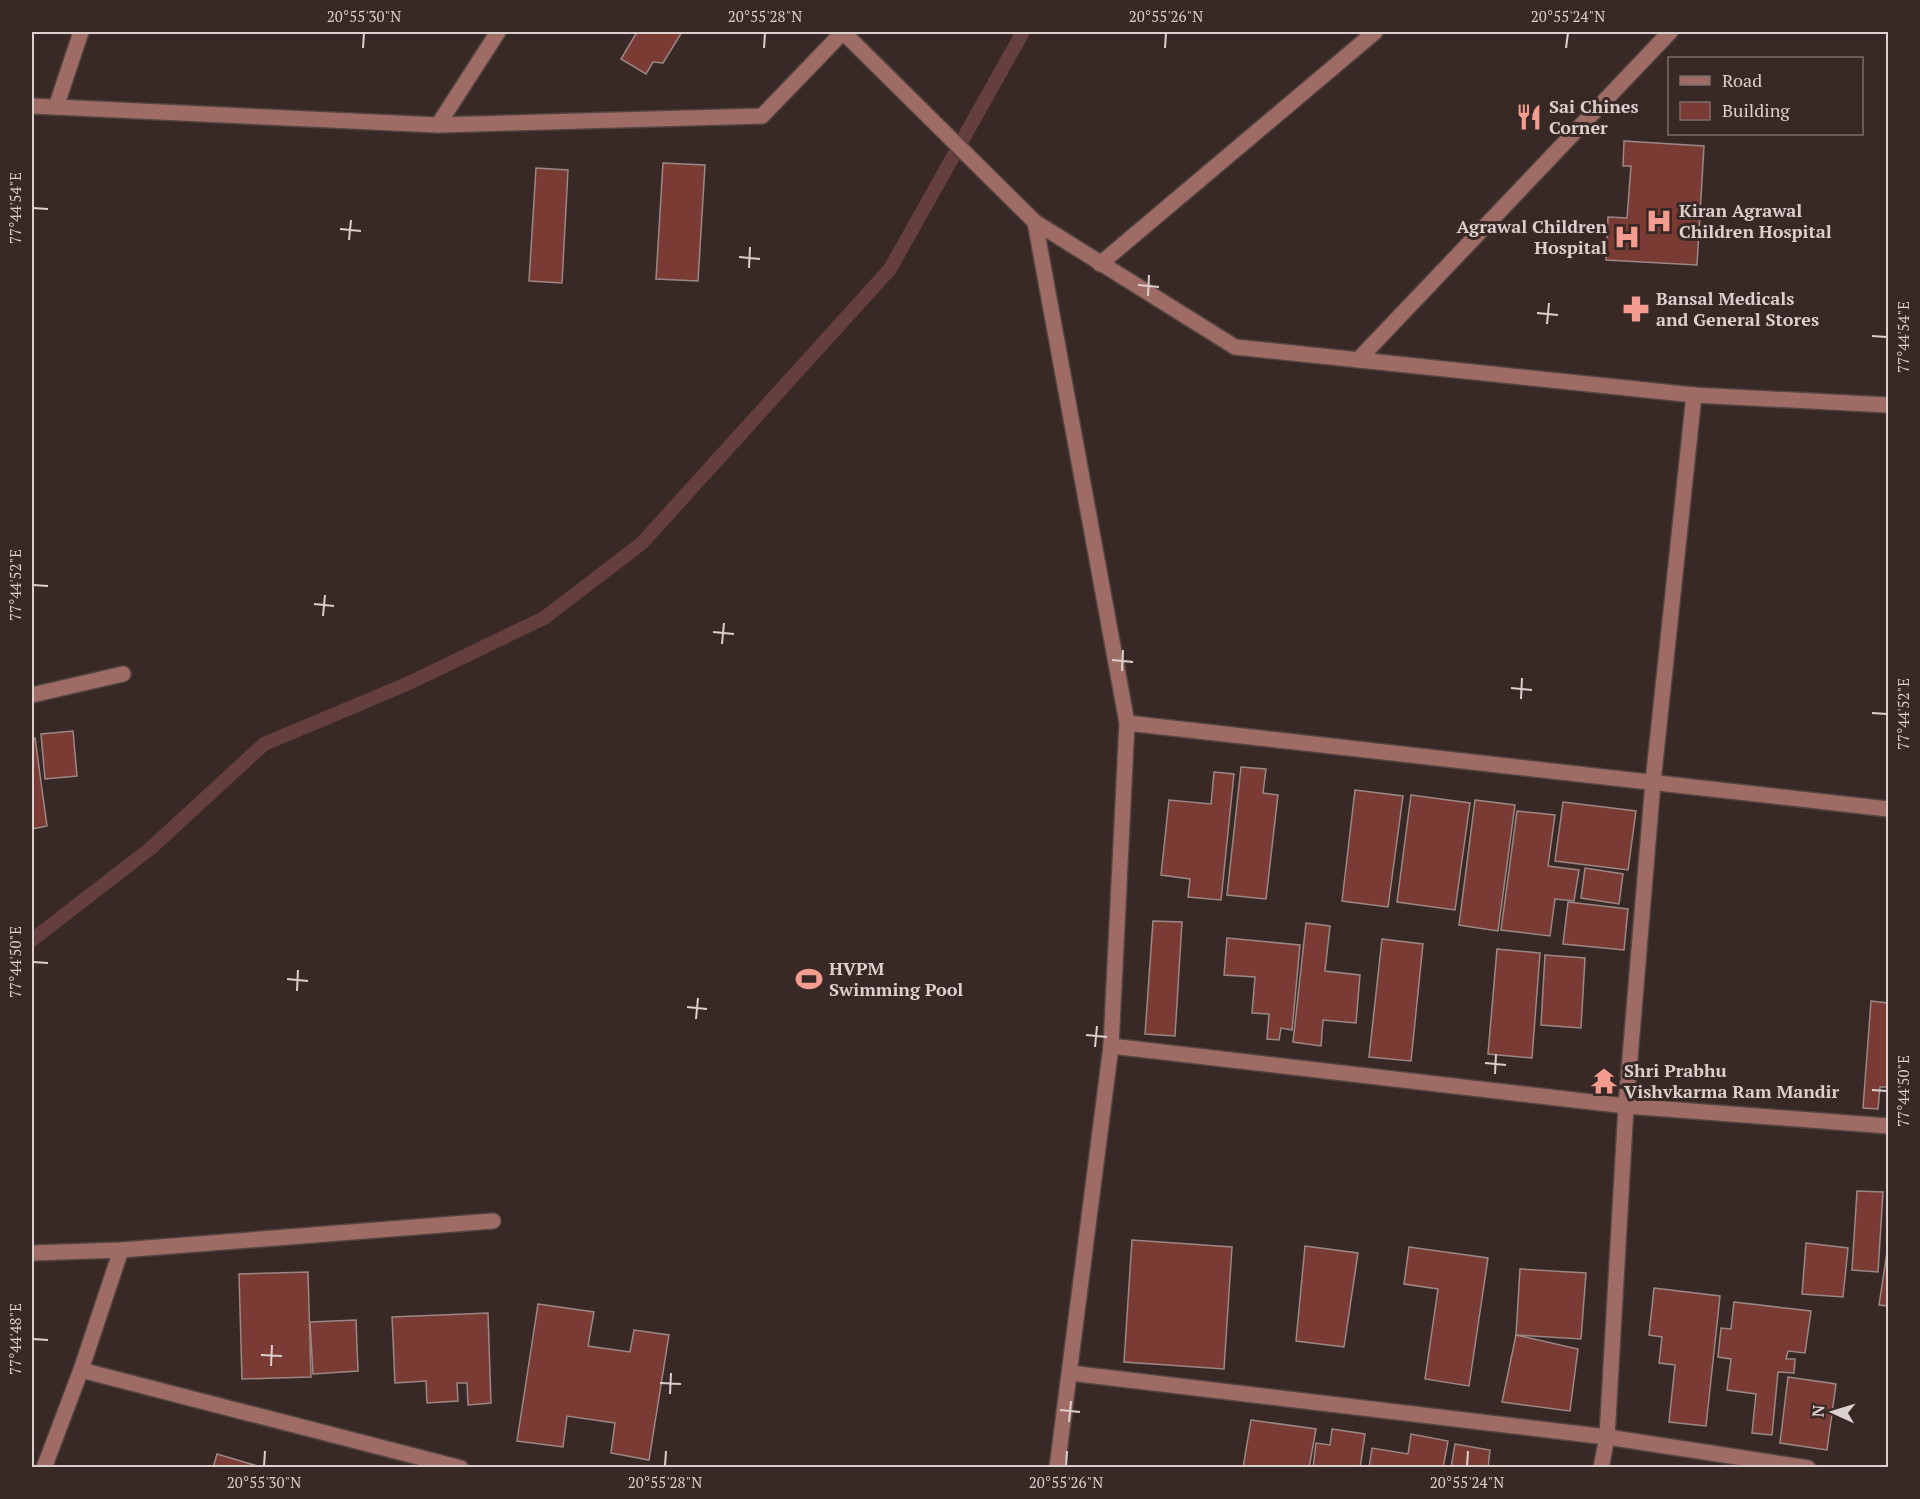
<svg xmlns="http://www.w3.org/2000/svg" width="1920" height="1499" viewBox="0 0 1920 1499" font-family="'PT Serif',serif">
	<rect width="100%" height="100%" fill="#392926"/>
	<g fill="none" stroke-linecap="round" stroke-linejoin="round">
		<path stroke="#653e3e" stroke-width="14" d="M32,940l119,-92 113,-104 143,-60 137,-66 98,-75 248,-274 133,-237"/>
	</g>
	<g fill="#7a3b34" stroke="#9b8784" stroke-width="1.5">
		<path d="M637,32h45l-19,31 -10,-1 -7,12 -25,-15z"/>
		<path d="M1624,141l80,5 -7,119 -91,-5 2,-43 19,1 4,-52h-8z"/>
		<path d="M663,163l42,2 -7,116 -42,-2z"/>
		<path d="M536,168l32,2 -6,113 -33,-2z"/>
		<path d="M73,731l4,45 -32,3 -4,-45z"/>
		<path d="M35,738l12,88 -15,3v-90z"/>
		<path d="M1241,767l25,2 -3,24 15,2 -12,104 -39,-4z"/>
		<path d="M1214,772l20,2 -13,126 -33,-3 2,-18 -29,-4 8,-75 42,4z"/>
		<path d="M1355,790l48,6 -15,111 -46,-6z"/>
		<path d="M1411,795l59,8 -15,107 -58,-8z"/>
		<path d="M1475,800l40,5 -17,126 -39,-6z"/>
		<path d="M1563,802l73,9 -8,59 -73,-9z"/>
		<path d="M1517,811l38,4 -7,51 31,4 -5,31 -19,-2 -5,37 -49,-6z"/>
		<path d="M1585,868l38,6 -4,30 -38,-6z"/>
		<path d="M1568,902l60,7 -4,41 -61,-6z"/>
		<path d="M1153,921l29,1 -7,114 -30,-2z"/>
		<path d="M1306,923l24,3 -5,45 35,4 -4,48 -33,-3 -2,26 -28,-4z"/>
		<path d="M1227,938l73,7 -8,85 -11,-2 -2,12 -12,-1 2,-25 -17,-1 3,-36 -31,-2z"/>
		<path d="M1382,939l41,5 -12,117 -42,-4z"/>
		<path d="M1497,949l43,4 -8,105 -44,-4z"/>
		<path d="M1545,955l40,3 -4,70 -40,-3z"/>
		<path d="M1871,1001l17,2 -1,84h-7l-2,22 -15,-1z"/>
		<path d="M1857,1191l26,1 -5,80 -26,-2z"/>
		<path d="M1132,1240l100,7 -8,122 -100,-7z"/>
		<path d="M1806,1243l42,5 -5,49 -41,-3z"/>
		<path d="M1305,1246l53,7 -14,94 -48,-6z"/>
		<path d="M1888,1246v60l-9,-1z"/>
		<path d="M1409,1247l79,11 -19,128 -44,-7 13,-90 -34,-5z"/>
		<path d="M1520,1269l66,4 -5,66 -65,-4z"/>
		<path d="M308,1272l3,105 -69,2 -3,-105z"/>
		<path d="M1654,1288l66,8 -14,130 -37,-4 6,-57 -16,-2 3,-26 -13,-2z"/>
		<path d="M1734,1302l77,9 -6,42 -17,-2 -2,8h9l-1,14 -16,-1 -6,63 -20,-2 4,-39 -29,-4 4,-31 -13,-2 3,-29 10,1z"/>
		<path d="M538,1304l56,8 -6,34 42,6 4,-22 35,5 -20,125 -38,-7 4,-30 -48,-7 -4,31 -46,-6z"/>
		<path d="M488,1313l3,90 -23,2 -1,-22h-10l1,18 -31,2 -1,-22 -31,2 -3,-66z"/>
		<path d="M356,1320l2,51 -45,3 -3,-52z"/>
		<path d="M1516,1335l62,14 -8,62 -68,-9z"/>
		<path d="M1788,1377l48,7 -9,66 -47,-7z"/>
		<path d="M1251,1420l65,9 -7,39h-66z"/>
		<path d="M1332,1429l33,5 -5,34h-47l3,-25 14,2z"/>
		<path d="M1411,1434l37,7 -5,27h-74l3,-20 36,6z"/>
		<path d="M1455,1444l35,6 -2,18h-37z"/>
		<path d="M217,1454l47,14h-51z"/>
	</g>
	<g fill="none" stroke-linecap="round" stroke-linejoin="round">
		<g stroke="#534441" stroke-width="18">
			<g id="minor">
				<path d="M843,32l192,190 200,125 459,48 194,10"/>
				<path d="M32,106l406,19 324,-9 81,-84"/>
				<path d="M56,107l25,-75"/>
				<path d="M438,125l60,-93"/>
				<path d="M1035,222l92,501 -16,323 -54,422"/>
				<path d="M1100,264l275,-232"/>
				<path d="M1358,360l312,-328"/>
				<path d="M32,695l91,-21"/>
				<path d="M1127,723l761,86"/>
				<path d="M1111,1046l515,60 262,20"/>
				<path d="M32,1253l89,-3 372,-29"/>
				<path d="M81,1370l380,98"/>
				<path d="M1070,1373l537,64 201,31"/>
				<path d="M44,1468l37,-98 40,-120"/>
				<path d="M1601,1468l6,-31 19,-331 27,-324 41,-387"/>
			</g>
		</g>
		<use href="#minor" stroke="#9f6c65" stroke-width="15"/>
	</g>
	<path fill="none" stroke="#dbd0ce" stroke-width="2" d="M363,48l1,-15M764,48l1,-15M1165,48l1,-15M1566,48l2,-15M33,208l15,1M340,229l21,2M349,240l2,-20M739,257l21,2M749,268l1,-21M1138,285l21,2M1148,296l1,-21M1537,313l21,2M1547,324l2,-21M1872,336l15,1M33,585l15,1M314,604l20,2M323,616l2,-21M713,632l21,2M722,644l2,-21M1112,660l21,2M1122,671l1,-21M1511,688l21,2M1521,699l1,-21M1872,713l15,1M33,962l15,1M287,979l21,2M297,991l1,-21M687,1007l20,2M696,1019l2,-21M1086,1035l21,2M1095,1047l2,-21M1485,1063l21,2M1495,1074l1,-20M1872,1090l15,1M33,1339l15,1M261,1355l21,1M271,1366l1,-21M660,1383l21,1M670,1394l1,-21M1060,1410l20,2M1069,1422l2,-21M264,1466l1,-15M665,1466l1,-15M1066,1466l1,-15M1467,1466l1,-15"/>
	<defs>
		<g id="restaurant-bare" transform="scale(2.07)"><path d="M-5-6h1v4h1v-4h1v4h1v-4h1v5L-1.5 .5V6h-2V.5L-5-1ZM5-6V6H3V1.5H1.5Q1.5-4 5-6Z" fill="#f59c90" stroke="#392926" stroke-width="2.5" paint-order="stroke"/></g>
		<g id="hospital-bare" transform="scale(2.07)"><path d="M-5-5h3v3.5h4V-5h3V5h-3V1.5h-4V5h-3Z" fill="#f59c90" stroke="#392926" stroke-width="2.5" paint-order="stroke"/></g>
		<g id="pharmacy-bare" transform="scale(2.07)"><path d="M-2-6h4v4h4v4h-4v4h-4v-4h-4v-4h4Z" fill="#f59c90" stroke="#392926" stroke-width="2.5" paint-order="stroke"/></g>
		<g id="stadium-bare" transform="scale(2.07)"><path d="M0-5a6.5 5 0 1 0 0 10a6.5 5 0 1 0 0-10ZM-3.5-1.8h7v3.6h-7Z" fill="#f59c90" stroke="#392926" stroke-width="2.5" paint-order="stroke"/></g>
		<g id="temple-bare" transform="scale(2.07)"><path d="M0-6L5-2H3V0L6.5 2.5H4V6H1.5V3h-3V6H-4V2.5H-6.5L-3 0V-2H-5Z" fill="#f59c90" stroke="#392926" stroke-width="2.5" paint-order="stroke"/></g>
	</defs>
	<g fill-rule="evenodd">
		<use href="#restaurant-bare" x="1529" y="117"/>
		<use href="#hospital-bare" x="1659" y="221"/>
		<use href="#hospital-bare" x="1627" y="237"/>
		<use href="#pharmacy-bare" x="1636" y="309"/>
		<use href="#stadium-bare" x="809" y="979"/>
		<use href="#temple-bare" x="1604" y="1081"/>
	</g>
	<g text-anchor="middle" stroke-width="6" stroke-linejoin="round" paint-order="stroke">
		<g font-size="18" font-weight="bold" fill="#dbd0ce" stroke="#392926" text-anchor="start">
			<text x="1549" y="113">Sai Chines<tspan x="1549" dy="21">Corner</tspan></text>
			<text x="1679" y="217">Kiran Agrawal<tspan x="1679" dy="21">Children Hospital</tspan></text>
			<text x="1607" y="233" text-anchor="end">Agrawal Children<tspan x="1607" dy="21">Hospital</tspan></text>
			<text x="1656" y="305">Bansal Medicals<tspan x="1656" dy="21">and General Stores</tspan></text>
			<text x="829" y="975">HVPM<tspan x="829" dy="21">Swimming Pool</tspan></text>
			<text x="1624" y="1077">Shri Prabhu<tspan x="1624" dy="21">Vishvkarma Ram Mandir</tspan></text>
		</g>
	</g>
	<rect width="1920" height="1499" fill="none" stroke="#392926" stroke-width="66"/>
	<rect x="1668" y="57" width="195" height="78" fill="#392926" stroke="#7a6c69" stroke-width="1.5"/>
	<rect x="1680" y="76" width="30" height="9" fill="#9f6c65" stroke="#7a6c69" stroke-width="1.5"/>
	<text x="1722" y="87" font-size="18" fill="#dbd0ce">Road</text>
	<rect x="1680" y="102" width="30" height="18" fill="#7a3b34" stroke="#7a6c69" stroke-width="1.5"/>
	<text x="1722" y="117" font-size="18" fill="#dbd0ce">Building</text>
	<g transform="translate(1833 1412) rotate(274)" stroke="#392926" stroke-width="4.5" paint-order="stroke">
	<path d="M0-4.5L10 22L0 15L-10 22Z" fill="#dbd0ce"/>
	<text y="-9" font-size="16" font-weight="bold" text-anchor="middle" fill="#dbd0ce">N</text>
	</g>
	<rect x="33" y="33" width="1854" height="1433" fill="none" stroke="#dbd0ce" stroke-width="2"/>
	<g font-size="15" text-anchor="middle" fill="#dbd0ce">
		<text x="364" y="22">20°55'30"N</text>
		<text x="765" y="22">20°55'28"N</text>
		<text x="1166" y="22">20°55'26"N</text>
		<text x="1568" y="22">20°55'24"N</text>
		<text transform="translate(16 208) rotate(-90)" y="5">77°44'54"E</text>
		<text transform="translate(1904 337) rotate(-90)" y="5">77°44'54"E</text>
		<text transform="translate(16 585) rotate(-90)" y="5">77°44'52"E</text>
		<text transform="translate(1904 714) rotate(-90)" y="5">77°44'52"E</text>
		<text transform="translate(16 962) rotate(-90)" y="5">77°44'50"E</text>
		<text transform="translate(1904 1091) rotate(-90)" y="5">77°44'50"E</text>
		<text transform="translate(16 1339) rotate(-90)" y="5">77°44'48"E</text>
		<text x="264" y="1488">20°55'30"N</text>
		<text x="665" y="1488">20°55'28"N</text>
		<text x="1066" y="1488">20°55'26"N</text>
		<text x="1467" y="1488">20°55'24"N</text>
	</g>
</svg>
